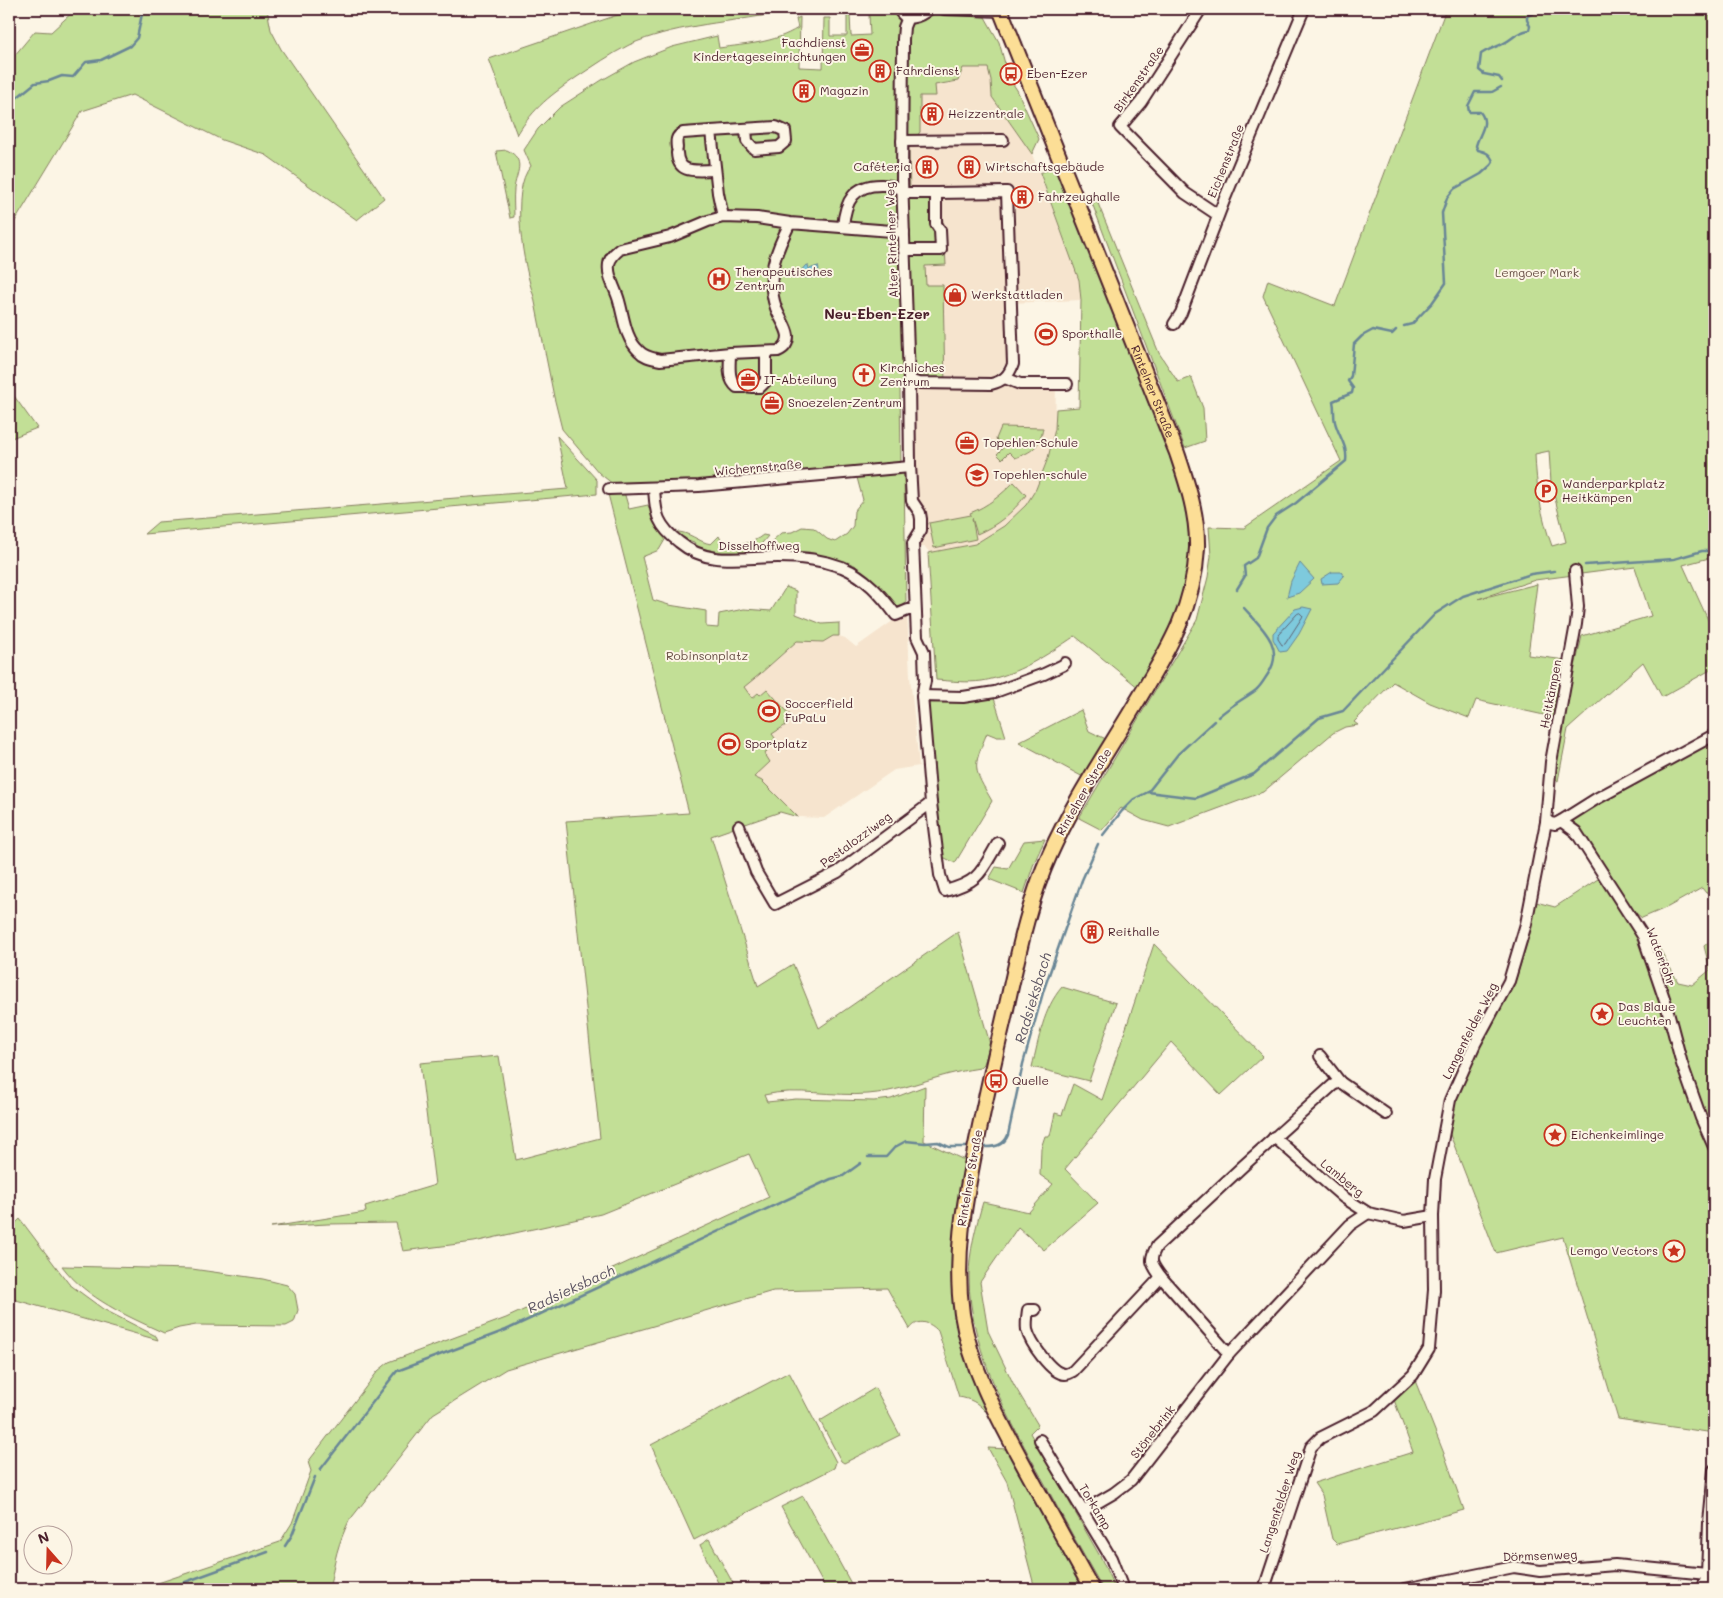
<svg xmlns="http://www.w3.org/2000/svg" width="1723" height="1598" viewBox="0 0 1723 1598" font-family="Mali,sans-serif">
	<rect width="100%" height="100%" fill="#fcf5e5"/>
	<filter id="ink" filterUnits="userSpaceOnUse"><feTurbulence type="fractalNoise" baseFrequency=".02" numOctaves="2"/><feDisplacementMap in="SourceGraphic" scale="10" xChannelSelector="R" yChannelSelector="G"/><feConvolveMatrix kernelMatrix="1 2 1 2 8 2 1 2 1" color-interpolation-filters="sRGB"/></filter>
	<g filter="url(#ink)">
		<g fill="#f6e4ce">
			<path d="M963,68h26l2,12 1,17 40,57 47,126 2,20 -72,3 2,54 -17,22 -49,2 -2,-96 -17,1 -1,-20 21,-1 -36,-69 -1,-50 11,-14v-36l15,-11 12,-1z"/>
			<path d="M1005,382l51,2 -1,45 -7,29 -12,31 -10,16 -22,21 -29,18 -45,9 -5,-6 -8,1v-3l7,-11 -2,-27 -7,-10 -4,-111z"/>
			<path d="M907,611l3,65 9,90 -25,4 -70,48 -26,-1 -36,-36 -8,-3 -58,-56 64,-48 37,-33 25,1 11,-6h6l6,2 11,9z"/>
		</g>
		<g fill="#c2df96" stroke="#867f60" fill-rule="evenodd">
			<path d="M76,9h191l4,21 10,19 103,149 -27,22 -91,-65 -44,-15 -90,-45 -50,16 -73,120v-169l26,-31 16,1z"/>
			<path d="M635,9h144l-12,6c-46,8 -95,11 -138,30 -18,9 -35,21 -52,32 -26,18 -43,30 -60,58l-28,-76z"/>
			<path d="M1446,9h268v549h-5l-26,7 31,68v35l-52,29 -19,-35 -75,67 -10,52 -4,-2 7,-50 21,-93 69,-20 -16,-49 -100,13 -57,19 59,-15 -9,71 37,5 -12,57 -77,-17 -7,18 -39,-15 -37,-21 -39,40 4,3 -13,2 -12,6 -70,59 -94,35 -26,-7 -22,-12 -19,22 -23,-12 118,-198 11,-43 3,-21 -2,-29 35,1 97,-67 -78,-165 5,-16 67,26zM1549,451l2,32 15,59 -14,4c-11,-29 -16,-61 -17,-92z"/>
			<path d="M929,13l56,4 14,25 10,36 8,12 22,49 -7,15 -40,-57 -1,-17 -3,-12h-25l-5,13 -23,4 1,11h-16v36l-11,14 1,50 30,1 4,34 2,34 -21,1 1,19h17l2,102 -45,-1 1,80 -268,20 -20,-2 -14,-11 -37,-44 -8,-32 -20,-100c-10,-29 -25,-107 -3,-131l-7,-16 14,-21 22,-22 42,-27 32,-18 38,-15 45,-11 2,12c28,-4 55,-5 79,-20l-2,-9 4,-2 -1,50 24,1 1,-50h6v18h17v-21h3l1,21 19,-1 -1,-21h28l3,7 15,-1z"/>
			<path d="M507,150c20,10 9,23 7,39 -1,9 0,19 0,28l-4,1 -14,-67z"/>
			<path d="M1062,164c24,64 48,128 72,192 26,67 61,137 54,211 -4,45 -27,83 -49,121l-64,-52c-28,19 -58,39 -93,45 -15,2 -30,0 -46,-1l-8,-127 47,-9 29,-18 22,-21 10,-16 12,-31 7,-29 1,-20 23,-2 2,-107 -2,-20 -39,-107z"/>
			<path d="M1097,201l62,152 19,29 13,-5 12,31 2,33 -20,7 -93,-245z"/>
			<path d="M9,389l28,39 -28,11z"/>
			<path d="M1001,427l42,1c-3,19 -11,24 -28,30l-6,-6 -7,7 -5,-5 7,-7 -8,-8z"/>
			<path d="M557,436l40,44v14l-453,40 14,-12 410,-33z"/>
			<path d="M904,472l2,131 -4,3 -7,1 -40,-42h-7l-39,-13 -36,-1 -1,-10 9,-8 11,-1 10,-5 12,1 13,11 8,3 12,-8 6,-8 1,-15 9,-11 -7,-26z"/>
			<path d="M1014,482l12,13c-14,18 -28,30 -49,39l-5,-16 4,21 -42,9 -5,-25 42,-8 -1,-2c18,-7 31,-18 44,-31z"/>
			<path d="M624,492l5,17 19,-4 8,21 10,12 -7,12 -17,7 11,43 16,5 37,6v16l12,1 1,-14 25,-5 27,2 15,-24 10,4v23l26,10 17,-1v13h-6l-10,6 -26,-1 -37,33 -16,13 8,11 6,-5 2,2 7,-6 25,28 -7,6 1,2 -14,9 3,4 -10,16 5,8 -16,15 8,4 36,36 -18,-5 -69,24 47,150 35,-22 26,64 139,-96 32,112 -6,20 -4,4c-14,2 -28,5 -41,9 -25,7 -45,15 -71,17 -35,3 -70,-7 -104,1l3,7 29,-3 78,2 17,-2 34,-13 -1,55 38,18h6l-10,55 -6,54 3,38 33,104 -3,1c-8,-9 -15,-12 -26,-14l-21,-66c-8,-9 -20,-13 -28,-2l-23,-41 -114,3 -267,78 -73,45 -84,107c-11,22 -15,41 -19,65l1,3h-191l140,-47 12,-19 19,-52 -3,-9 70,-91 11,-9 117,-44 263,-121 -20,-43 -148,60 -127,28 -71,9 -7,-28 -68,1 -57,3 95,-15 -1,-6 70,-21 -15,-122 79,-7 17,104 84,-22 -34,-317 123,-8 -81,-319z"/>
			<path d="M675,532c14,-1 23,10 36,12l8,-8 5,10c14,-1 28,-2 39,-11l5,1 -11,13 -15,3h-20l-17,-3 -9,-3 -2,-4 -10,-3z"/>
			<path d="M994,698l12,39h-9l-10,-4c-15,36 -14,35 5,68l-37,62 -14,-7 -13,-153 34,-1z"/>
			<path d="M1081,710l8,21 19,9 -25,37 -64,-35z"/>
			<path d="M1714,740v149l-8,4 -4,-5 -34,19 -26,11 -11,-9 -10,-17 -51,-72 44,-27z"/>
			<path d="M1045,839l-11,24 -10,30 -35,-14 7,-12 12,2 16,-28z"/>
			<path d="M1601,877l42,65 61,187 10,24v304v-24l-96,-14 -55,-182 -67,16 -47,-121 6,-31 17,-43 19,-30 25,-49 14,-46 6,-31 19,5z"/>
			<path d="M1652,935l26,47 14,3 18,-15 -6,-24 5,-4 5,4v196l-9,-21 -58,-182z"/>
			<path d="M1154,944l109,112 -42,39 -50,-53 -106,127 33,34 -54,47 -26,-23 -38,55 8,49 26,54 24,40 -8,8 71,125 14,31h-12c-20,-35 -40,-71 -59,-107 -34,-61 -75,-133 -75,-205 0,-25 7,-51 14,-75l46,10 24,-28 -13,-9 1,-27 4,-12h5l5,-23 7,2 11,-31 29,16z"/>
			<path d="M1062,987l54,16 -27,78 -57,-14c7,-28 11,-58 30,-80z"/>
			<path d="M20,1219l49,65 34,25 45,23 8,4 2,4 -149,-42v-68z"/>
			<path d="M62,1266l130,3 71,10 24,6 8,9 3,16 -4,12 -8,4 -90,-1 -17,3 -15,5c-37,-17 -77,-34 -102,-67z"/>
			<path d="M789,1372l47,90 -2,6 -140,72 -43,-95z"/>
			<path d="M1414,1378l31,78 19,54 -127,34 -5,-5 -10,-44 -8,-12 99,-31 -20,-55z"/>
			<path d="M875,1388l25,47 -56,28 -3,-2 -21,-40z"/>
			<path d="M988,1448l20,1 74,140h-47l-28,-107z"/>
			<path d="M803,1496l51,93h-28l-45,-82z"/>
			<path d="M709,1539l27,50h-15l-21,-44z"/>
		</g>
		<g fill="#7ecadd" stroke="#698696">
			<path d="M808,265l1,4 9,-3 1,4 -2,6 -9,2 -4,-1 -4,-5 5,-6z"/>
			<path d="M1300,563l14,16 -15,14 -12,4 4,-16z"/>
			<path d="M1332,572h9l3,4 -6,7 -16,1 -1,-5z"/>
			<path d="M1303,607l9,2 -13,25 -12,17 -7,1 -7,-13v-6l22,-24z"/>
		</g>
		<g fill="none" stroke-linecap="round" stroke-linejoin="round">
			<path stroke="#5f6372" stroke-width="1" d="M1300,613l3,3 -18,28 -3,1 -4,-6v-4l19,-21z"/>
			<g stroke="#698696" stroke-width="2.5">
				<path d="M1502,81l-3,-4 -15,-3 -5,-4 2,-16c9,-6 14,-6 23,-11 10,-5 12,-11 25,-13l1,-4 -3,-6v-4l9,-4 3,-3"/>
				<path d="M9,104l26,-21 14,-2 13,-5 11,1 13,-15 15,-2 29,-14 7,-8 6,-29"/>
				<path d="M1404,326l8,-2 20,-21 14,-20 -4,-70 5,-15 7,-9 27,-15 10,-9 2,-3c-2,-8 -7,-10 -15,-12l-2,-4c3,-13 14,-22 4,-34h-11l-1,-6 7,-14h17l9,-5"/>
				<path d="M1585,565l89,-6 28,-8h12"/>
				<path d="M1237,589l8,-13 -1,-10 12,-8 11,-30 9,-12 20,-13 50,-42c2,-15 -8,-26 -11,-39 -2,-7 0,-13 -2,-21l19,-8 1,-5 -5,-7 3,-5 3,-32 8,-8 11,-6 19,4 4,-4"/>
				<path d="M1218,717c12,-11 26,-18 38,-27 5,-4 8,-10 12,-16 18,-27 -7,-47 -24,-66"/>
				<path d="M1148,792l48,6 58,-24 65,-56 24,-7 92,-97 28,-18 68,-22 23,-3"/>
				<path d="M1103,835l19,-24 12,-12 14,-7 30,-38 36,-33"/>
				<path d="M986,1147c10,0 18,-2 22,-12l15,-71 21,-75 38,-109 16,-36"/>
				<path d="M868,1157h18l9,-10 11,-6 19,2 13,-1 11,5h18"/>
				<path d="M320,1470l77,-99 109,-41 325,-151 12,-3 18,-13"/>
				<path d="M285,1546l7,-11 23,-58"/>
				<path d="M166,1589l102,-37"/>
			</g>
			<g stroke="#4a1f2b" stroke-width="14">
				<g id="minor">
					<path d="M899,9c6,14 21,8 30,0"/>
					<path d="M944,9l58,2"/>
					<path d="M1201,9l-60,93 -21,25 65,66 33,22"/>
					<path d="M908,17l-4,10 -1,12 -1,140 7,201 1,85 2,36 8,12 1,6v11l-8,13 4,94 7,15 1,29 -3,15 9,107 9,72 5,16c35,-9 36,-19 53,-48"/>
					<path d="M902,141l101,-1"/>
					<path d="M677,148c-1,-7 -1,-12 6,-15l28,-2"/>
					<path d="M677,153c1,22 20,17 38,17"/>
					<path d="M903,193h33v31l4,6 1,20h-37"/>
					<path d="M723,217l-5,-24 -7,-62 65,-4 9,4 1,10 -7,6 -25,2 -7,-8 -1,-12"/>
					<path d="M790,223c-14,28 -25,53 -14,85 3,9 11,19 12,28 0,7 -3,12 -10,15l-48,2 -70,7c-8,-2 -16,-3 -21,-9 -14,-13 -15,-33 -20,-50 -3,-12 -12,-24 -10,-37 1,-7 6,-11 11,-15l50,-12 38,-16 15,-4 34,1 33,5 114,9"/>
					<path d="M843,227c2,-26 11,-43 40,-42 7,0 13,3 19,3"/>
					<path d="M1174,324l7,-11 44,-115 79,-189"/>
					<path d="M730,353c0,12 -3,26 7,34h8"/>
					<path d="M1005,378l15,6h47"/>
					<path d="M909,380l9,3 73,1c12,-3 18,-8 22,-20l-6,-172 -71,1"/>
					<path d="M751,387h9l6,-6v-29"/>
					<path d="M609,489l90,-3 211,-19"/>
					<path d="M654,489c1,10 1,21 5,30 4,9 12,17 20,23 30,25 63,15 99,15 21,0 45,3 64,10 24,10 39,28 54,48l12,-5h7"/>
					<path d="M922,696l41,1 32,-5 49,-18 19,-9 2,-2"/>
					<path d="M1561,821l15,11 67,104 23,68 16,60 19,54 13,29"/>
					<path d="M1546,822l9,2 6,-3 35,-22 118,-64"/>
					<path d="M739,826l17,46 19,32 63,-32 93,-69"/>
					<path d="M1320,1056l20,26 46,32"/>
					<path d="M1274,1137l69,60 25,16 36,8 29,-5"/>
					<path d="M1035,1310h-7c-1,7 -2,13 -1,20 3,12 24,44 38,44 3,0 6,-2 8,-3l88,-94"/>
					<path d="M1229,1354l-68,-77c-9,-13 -13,-16 -4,-31l86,-80 90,-81 7,-3"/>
					<path d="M1040,1440l62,103 9,15 12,31"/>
					<path d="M1083,1511l31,-18 17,-13 98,-126 121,-129 18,-12"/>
					<path d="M1264,1589l47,-142 9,-9 54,-27 39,-36 16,-26 5,-59 -1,-74 2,-37 15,-79 25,-56 34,-63 17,-57 20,-102 5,-60 25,-138 2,-17 -3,-36"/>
					<path d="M1405,1589l109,-22 26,4 75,-6 92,9"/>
					<path d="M1703,1589l4,-15 2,-51 5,-53"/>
				</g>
			</g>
			<g stroke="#4a1f2b" stroke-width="18">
				<g id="major">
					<path id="s1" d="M1000,9l177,444c10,30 21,62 20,95 -3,63 -31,105 -62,157 -29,49 -62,97 -85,149 -25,55 -35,118 -49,177 -9,39 -18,79 -26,119 -11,55 -21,107 -13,164 9,57 38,107 65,157 22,40 43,79 65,118"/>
				</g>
			</g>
			<use href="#minor" stroke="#fcf5e5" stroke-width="10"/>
			<use href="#major" stroke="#fcde96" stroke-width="14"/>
		</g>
	</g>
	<defs>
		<g id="office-ring" transform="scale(1.125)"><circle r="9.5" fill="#fcf5e5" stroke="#c8321e" stroke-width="1.5"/><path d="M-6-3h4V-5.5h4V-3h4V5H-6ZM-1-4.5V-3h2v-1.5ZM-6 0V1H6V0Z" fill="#c8321e"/></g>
		<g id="building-ring" transform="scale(1.125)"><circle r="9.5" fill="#fcf5e5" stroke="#c8321e" stroke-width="1.5"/><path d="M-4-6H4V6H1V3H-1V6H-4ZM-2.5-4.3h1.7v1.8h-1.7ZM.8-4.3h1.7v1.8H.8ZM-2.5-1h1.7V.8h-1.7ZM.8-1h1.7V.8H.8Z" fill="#c8321e"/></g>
		<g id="bus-ring" transform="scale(1.125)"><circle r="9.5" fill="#fcf5e5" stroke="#c8321e" stroke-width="1.5"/><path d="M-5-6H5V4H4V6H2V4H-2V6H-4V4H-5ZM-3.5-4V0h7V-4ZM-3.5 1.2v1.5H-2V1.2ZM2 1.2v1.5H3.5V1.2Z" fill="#c8321e"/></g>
		<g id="hospital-ring" transform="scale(1.125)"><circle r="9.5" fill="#fcf5e5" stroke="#c8321e" stroke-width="1.5"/><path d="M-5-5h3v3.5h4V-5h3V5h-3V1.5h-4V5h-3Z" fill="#c8321e"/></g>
		<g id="shop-ring" transform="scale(1.125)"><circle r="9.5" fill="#fcf5e5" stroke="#c8321e" stroke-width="1.5"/><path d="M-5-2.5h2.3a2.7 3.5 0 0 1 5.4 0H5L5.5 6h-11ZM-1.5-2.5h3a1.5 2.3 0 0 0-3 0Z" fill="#c8321e"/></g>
		<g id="stadium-ring" transform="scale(1.125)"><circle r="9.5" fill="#fcf5e5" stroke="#c8321e" stroke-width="1.5"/><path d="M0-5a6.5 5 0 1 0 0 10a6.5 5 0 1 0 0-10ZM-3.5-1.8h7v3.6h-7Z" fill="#c8321e"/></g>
		<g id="church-ring" transform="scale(1.125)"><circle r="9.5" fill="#fcf5e5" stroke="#c8321e" stroke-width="1.5"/><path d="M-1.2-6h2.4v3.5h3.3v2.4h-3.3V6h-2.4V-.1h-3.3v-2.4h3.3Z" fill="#c8321e"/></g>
		<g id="school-ring" transform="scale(1.125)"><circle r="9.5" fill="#fcf5e5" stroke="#c8321e" stroke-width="1.5"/><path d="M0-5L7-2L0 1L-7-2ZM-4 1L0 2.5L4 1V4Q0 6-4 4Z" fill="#c8321e"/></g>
		<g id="parking-ring" transform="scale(1.125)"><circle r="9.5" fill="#fcf5e5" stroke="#c8321e" stroke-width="1.5"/><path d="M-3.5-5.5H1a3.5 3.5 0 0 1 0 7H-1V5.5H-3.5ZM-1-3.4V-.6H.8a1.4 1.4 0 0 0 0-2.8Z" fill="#c8321e"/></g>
		<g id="sight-ring" transform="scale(1.125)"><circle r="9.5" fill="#fcf5e5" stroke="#c8321e" stroke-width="1.5"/><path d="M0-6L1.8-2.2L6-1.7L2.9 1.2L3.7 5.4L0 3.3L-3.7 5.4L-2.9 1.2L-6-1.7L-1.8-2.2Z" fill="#c8321e"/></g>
	</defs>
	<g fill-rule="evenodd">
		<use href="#office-ring" x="862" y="50"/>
		<use href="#building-ring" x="880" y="71"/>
		<use href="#bus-ring" x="1011" y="74"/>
		<use href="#building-ring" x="804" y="91"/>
		<use href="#building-ring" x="932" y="114"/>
		<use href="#building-ring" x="927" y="167"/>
		<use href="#building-ring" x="969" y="167"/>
		<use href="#building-ring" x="1022" y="197"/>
		<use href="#hospital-ring" x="719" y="279"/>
		<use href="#shop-ring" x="955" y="295"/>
		<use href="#stadium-ring" x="1046" y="334"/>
		<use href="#church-ring" x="864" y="375"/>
		<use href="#office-ring" x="748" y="380"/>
		<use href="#office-ring" x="772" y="403"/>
		<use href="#office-ring" x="967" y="443"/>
		<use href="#school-ring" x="977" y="475"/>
		<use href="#parking-ring" x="1546" y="491"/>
		<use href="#stadium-ring" x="769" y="711"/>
		<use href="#stadium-ring" x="729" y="744"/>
		<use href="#building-ring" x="1092" y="932"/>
		<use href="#sight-ring" x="1602" y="1014"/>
		<use href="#bus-ring" x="996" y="1081"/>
		<use href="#sight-ring" x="1555" y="1135"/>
		<use href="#sight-ring" x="1674" y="1251"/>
	</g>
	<g text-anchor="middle" stroke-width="4" stroke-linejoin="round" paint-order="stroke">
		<g font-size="12" fill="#4a1f2b" stroke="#fcf5e5" text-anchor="start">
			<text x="846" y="47" text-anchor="end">Fachdienst<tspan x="846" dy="14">Kindertageseinrichtungen</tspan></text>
			<text x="896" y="75">Fahrdienst</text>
			<text x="1027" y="78">Eben-Ezer</text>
			<text x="820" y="95">Magazin</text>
			<text x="948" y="118">Heizzentrale</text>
			<text x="911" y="171" text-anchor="end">Caféteria</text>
			<text x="985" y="171">Wirtschaftsgebäude</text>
			<text x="1038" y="201">Fahrzeughalle</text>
			<text x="735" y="276">Therapeutisches<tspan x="735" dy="14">Zentrum</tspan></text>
			<text x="971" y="299">Werkstattladen</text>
			<text x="1062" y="338">Sporthalle</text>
			<text x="880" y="372">Kirchliches<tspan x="880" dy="14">Zentrum</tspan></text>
			<text x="764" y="384">IT-Abteilung</text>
			<text x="788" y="407">Snoezelen-Zentrum</text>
			<text x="983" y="447">Topehlen-Schule</text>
			<text x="993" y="479">Topehlen-schule</text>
			<text x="1562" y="488">Wanderparkplatz<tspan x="1562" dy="14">Heitkämpen</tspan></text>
			<text x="785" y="708">Soccerfield<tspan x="785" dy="14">FuPaLu</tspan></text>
			<text x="745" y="748">Sportplatz</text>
			<text x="1108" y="936">Reithalle</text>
			<text x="1618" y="1011">Das Blaue<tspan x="1618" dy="14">Leuchten</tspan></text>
			<text x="1012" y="1085">Quelle</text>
			<text x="1571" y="1139">Eichenkeimlinge</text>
			<text x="1658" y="1255" text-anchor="end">Lemgo Vectors</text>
		</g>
		<g font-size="12" fill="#4a1f2b" stroke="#fcf5e5">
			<text transform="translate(1139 79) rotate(-55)" y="4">Birkenstraße</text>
			<text transform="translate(1226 161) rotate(-68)" y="4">Eichenstraße</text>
			<text transform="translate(892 240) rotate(-92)" y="4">Alter Rintelner Weg</text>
			<text dy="4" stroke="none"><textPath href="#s1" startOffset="412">Rintelner Straße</textPath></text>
			<text transform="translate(758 468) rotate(-5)" y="4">Wichernstraße</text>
			<text x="759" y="550">Disselhoffweg</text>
			<text transform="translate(1551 694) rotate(-79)" y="4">Heitkämpen</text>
			<text transform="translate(1084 792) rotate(-60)" y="4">Rintelner Straße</text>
			<text transform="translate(856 840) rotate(-36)" y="4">Pestalozziweg</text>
			<text transform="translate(1661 957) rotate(69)" y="4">Waterfohr</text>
			<text transform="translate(1470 1031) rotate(-63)" y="4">Langenfelder Weg</text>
			<text transform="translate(970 1178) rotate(-80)" y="4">Rintelner Straße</text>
			<text transform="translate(1342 1178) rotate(39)" y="4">Lamberg</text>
			<text transform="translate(1153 1432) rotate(-52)" y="4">Stönebrink</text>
			<text transform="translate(1280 1502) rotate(-72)" y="4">Langenfelder Weg</text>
			<text transform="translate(1095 1507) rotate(59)" y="4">Torkamp</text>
			<text transform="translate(1540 1556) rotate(-2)" y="4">Dörmsenweg</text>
		</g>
		<g font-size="12" fill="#684f46" stroke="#fcf5e5">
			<text x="1537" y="277">Lemgoer Mark</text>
			<text x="707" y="660">Robinsonplatz</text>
		</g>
		<g font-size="14" font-weight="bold" fill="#4a1f2b" stroke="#fcf5e5">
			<text x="877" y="319">Neu-Eben-Ezer</text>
		</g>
		<g font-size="14" font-style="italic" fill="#5a5260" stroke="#fcf5e5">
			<text transform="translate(1033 998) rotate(-73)" y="5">Radsieksbach</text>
			<text transform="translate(571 1289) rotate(-25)" y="5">Radsieksbach</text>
		</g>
	</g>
	<rect width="1723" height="1598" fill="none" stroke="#fcf5e5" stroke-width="30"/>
	<rect x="15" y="15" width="1693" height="1568" fill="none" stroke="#4a1f2b" stroke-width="2" filter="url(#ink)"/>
	<g transform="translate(48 1550) rotate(340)"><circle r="24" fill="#fcf5e5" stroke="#b59f9b"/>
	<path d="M0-4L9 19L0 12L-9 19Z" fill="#c8321e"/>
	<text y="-8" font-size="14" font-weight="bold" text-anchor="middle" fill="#4a1f2b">N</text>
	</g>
</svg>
